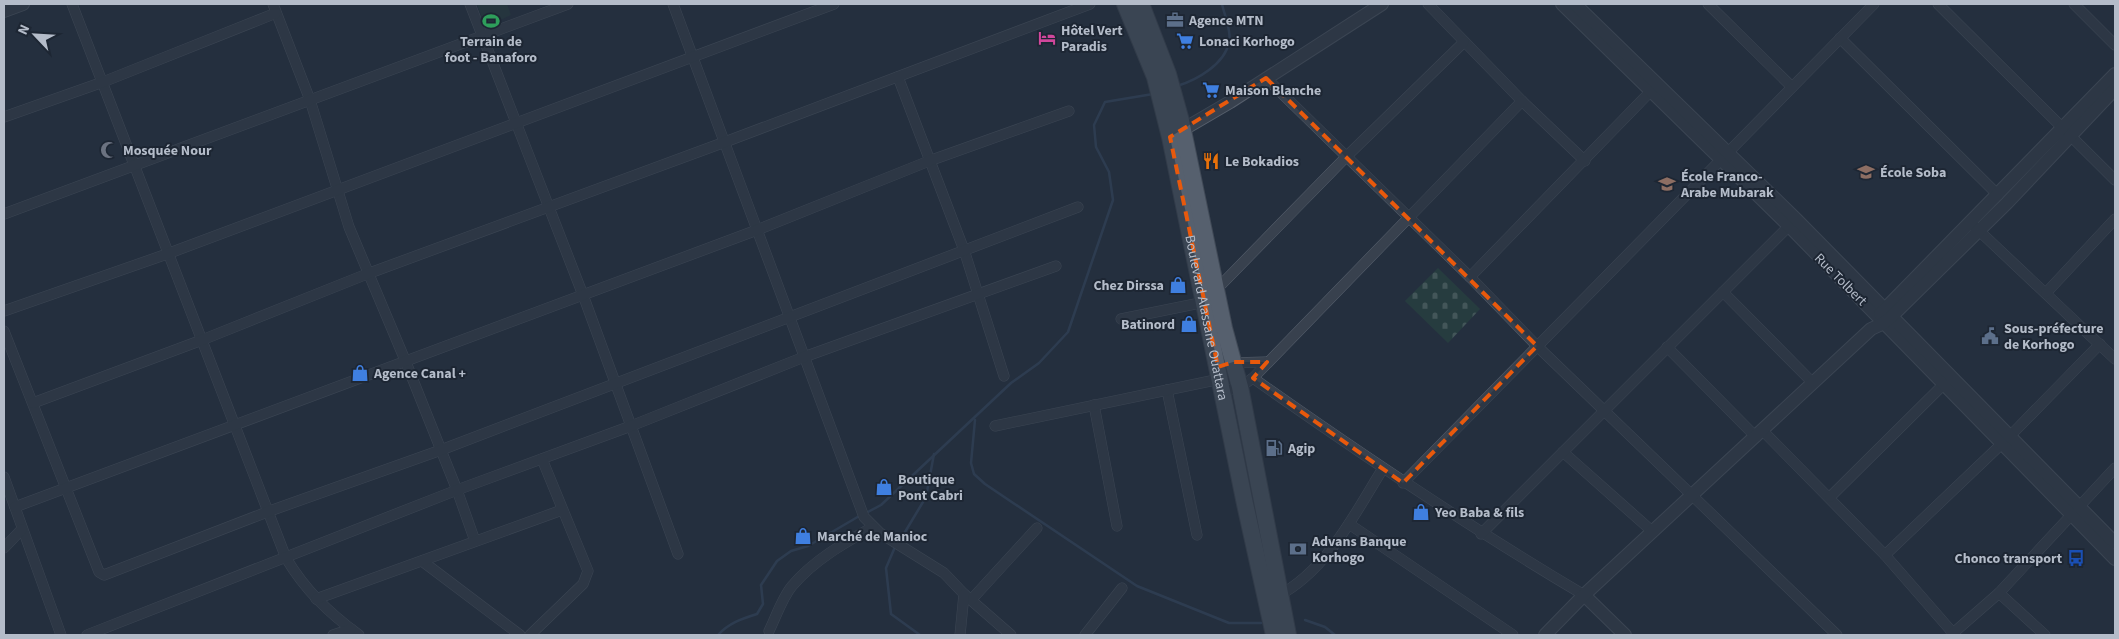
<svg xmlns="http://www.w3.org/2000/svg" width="2119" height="639" viewBox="0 0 2119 639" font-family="'Source Sans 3',sans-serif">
	<defs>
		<pattern id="cemetery-stones" width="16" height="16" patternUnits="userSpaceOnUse" patternTransform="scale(1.25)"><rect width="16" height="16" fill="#263c3f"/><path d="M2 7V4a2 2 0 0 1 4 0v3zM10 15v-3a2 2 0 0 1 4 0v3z" fill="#435659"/></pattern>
	</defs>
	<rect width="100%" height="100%" fill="#242f3e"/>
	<path fill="url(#cemetery-stones)" d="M1438,268l42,41 -32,34 -43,-42z"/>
	<path fill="#263c3f" d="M477,4h30l4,11 -26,12z"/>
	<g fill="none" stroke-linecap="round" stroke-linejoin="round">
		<g stroke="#394c67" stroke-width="2.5">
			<path d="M1177,86c20,-6 48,-22 52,-44 3,-10 -5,-28 -7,-38"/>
			<path d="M975,420l-4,43 3,11 11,10 152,102 92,37h32"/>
			<path d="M866,513l15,-8 130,-122 28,-20 29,-31 45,-132 -4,-28 -13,-25 -2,-22 11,-23 48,-8"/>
			<path d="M899,542l27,-45 8,-43"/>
			<path d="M895,547l-9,21 5,46 29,21"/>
			<path d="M1305,620l20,7 10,8"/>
			<path d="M718,635c11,-12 23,-16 39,-21l6,-10 -2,-19 16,-24 14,-10 17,-5 53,-31"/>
		</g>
		<g stroke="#565f6c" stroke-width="11">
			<g id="minor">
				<path d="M72,4l214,554c19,32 43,55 73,77"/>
				<path d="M273,4l37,96 39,127 56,133 52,130 18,51"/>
				<path d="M470,4l113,291 95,259"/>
				<path d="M673,4l191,513 16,16 64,40 20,21 47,41"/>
				<path d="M1428,4l94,97 63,60"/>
				<path d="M1708,4l84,83"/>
				<path d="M1938,4l177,176"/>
				<path d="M2074,4l41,41"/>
				<path d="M1840,38l158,157"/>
				<path d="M898,77l66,173 40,126"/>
				<path d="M1266,78l204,199 67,69 300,289"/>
				<path d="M4,117l99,-35 173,-69"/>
				<path d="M4,214l564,-210"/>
				<path d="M1974,226l141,133"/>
				<path d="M1470,277l180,-185"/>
				<path d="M1214,292l133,-136 117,-114"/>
				<path d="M1723,292l90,91"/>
				<path d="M2046,293l69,-74"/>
				<path d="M4,311l163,-57 667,-250"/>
				<path d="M1121,319l84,-17"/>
				<path d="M4,331l95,241 5,3 163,-63 174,-62 637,-243"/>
				<path d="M1667,347l89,90"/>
				<path d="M1228,363l39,-1"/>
				<path d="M1253,378c109,77 216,149 331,217"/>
				<path d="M1167,390l30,145"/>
				<path d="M1223,392l17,-5 13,-9 269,-277"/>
				<path d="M33,403l169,-63 165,-66 358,-132 365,-138"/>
				<path d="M1094,405l23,121"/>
				<path d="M995,426l225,-47"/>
				<path d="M1763,431l122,124 68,78"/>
				<path d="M1563,452l90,80"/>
				<path d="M4,477l57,158"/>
				<path d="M1403,483l471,-479"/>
				<path d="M1830,497l114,-113"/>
				<path d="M15,507l742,-277 172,-69 140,-50"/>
				<path d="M1349,524l164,111"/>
				<path d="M1481,534l312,-312"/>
				<path d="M4,548l18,-19"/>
				<path d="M1885,555l125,-119 90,-92"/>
				<path d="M422,561l98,74"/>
				<path d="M1999,593l46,42"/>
				<path d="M1278,596c49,-26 76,-81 104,-126"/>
				<path d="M316,599l246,-89"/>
				<path d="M971,600l66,-72"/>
				<path d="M769,631c7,-14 13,-33 23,-45 22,-26 52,-43 81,-59"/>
				<path d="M87,635l370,-145 174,-64 173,-69 252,-91"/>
				<path d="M333,635l18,-6"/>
				<path d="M530,635l53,-51 5,-13 -46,-112"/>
				<path d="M960,635l4,-41"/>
				<path d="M1085,635l37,-47"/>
				<path d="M1951,635l48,-42 116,-125"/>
			</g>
		</g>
		<g stroke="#565f6c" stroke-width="14">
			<g id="tertiary">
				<path d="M1562,4l227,222 326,333"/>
				<path d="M1575,4l221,215 319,324"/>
				<path d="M4,11l19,-7"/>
				<path d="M1177,133l53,-31 152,-98"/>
				<path d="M1880,314l235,-240"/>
				<path d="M1584,595l41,40"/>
				<path d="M1545,635l39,-40 287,-266 13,-6 8,-7 115,-113 108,-114"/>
			</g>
		</g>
		<g stroke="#414a57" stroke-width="18">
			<g id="primary">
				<path id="s1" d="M1125,4l30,73 15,60 75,367 29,131"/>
				<path d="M1141,4l27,70 13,47 43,207 16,59 48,248"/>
			</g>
		</g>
		<use href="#minor" stroke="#38414e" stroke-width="10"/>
		<use href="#tertiary" stroke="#38414e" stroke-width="12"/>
		<use href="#primary" stroke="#56606e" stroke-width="16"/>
	</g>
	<path d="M0 0H2119V639H0ZM1266,78l271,268 -134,137 -150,-105 14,-16h-34l-15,5 -48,-230z" fill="#242f3e" fill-opacity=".55" fill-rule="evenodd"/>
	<path fill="none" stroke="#e8590c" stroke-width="4" stroke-dasharray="10 6" stroke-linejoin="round" d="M1266,78l271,268 -134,137 -150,-105 14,-16h-34l-15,5 -48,-230z"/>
	<defs>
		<g id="office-bare" transform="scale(1.35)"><path d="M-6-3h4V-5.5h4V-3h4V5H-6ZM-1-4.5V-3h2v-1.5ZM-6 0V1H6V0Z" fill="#5c6f8a" stroke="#1d2633" stroke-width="2.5" paint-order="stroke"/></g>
		<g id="stadium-bare" transform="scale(1.35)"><path d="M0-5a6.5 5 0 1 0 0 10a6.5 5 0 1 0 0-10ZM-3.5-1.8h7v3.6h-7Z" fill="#2e9e5b" stroke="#1d2633" stroke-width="2.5" paint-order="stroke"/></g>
		<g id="hotel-bare" transform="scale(1.35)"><path d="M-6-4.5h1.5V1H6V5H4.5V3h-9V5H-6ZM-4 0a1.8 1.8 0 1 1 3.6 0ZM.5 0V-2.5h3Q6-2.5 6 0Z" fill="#d1479c" stroke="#1d2633" stroke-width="2.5" paint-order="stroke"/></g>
		<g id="supermarket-bare" transform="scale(1.35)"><path d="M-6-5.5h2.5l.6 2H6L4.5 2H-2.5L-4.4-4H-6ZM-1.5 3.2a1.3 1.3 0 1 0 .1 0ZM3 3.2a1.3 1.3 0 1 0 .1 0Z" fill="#3f7fe0" stroke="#1d2633" stroke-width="2.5" paint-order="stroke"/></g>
		<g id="mosque-bare" transform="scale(1.35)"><path d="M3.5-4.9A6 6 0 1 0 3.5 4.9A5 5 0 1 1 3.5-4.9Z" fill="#6b7280" stroke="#1d2633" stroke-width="2.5" paint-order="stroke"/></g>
		<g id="restaurant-bare" transform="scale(1.35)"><path d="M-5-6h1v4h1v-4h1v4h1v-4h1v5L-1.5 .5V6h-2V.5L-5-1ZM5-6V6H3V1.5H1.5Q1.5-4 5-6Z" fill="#e8710a" stroke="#1d2633" stroke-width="2.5" paint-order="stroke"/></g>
		<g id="school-bare" transform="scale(1.35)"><path d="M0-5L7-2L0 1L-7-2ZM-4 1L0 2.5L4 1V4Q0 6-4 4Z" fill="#8d6e63" stroke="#1d2633" stroke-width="2.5" paint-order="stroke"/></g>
		<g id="shop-bare" transform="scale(1.35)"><path d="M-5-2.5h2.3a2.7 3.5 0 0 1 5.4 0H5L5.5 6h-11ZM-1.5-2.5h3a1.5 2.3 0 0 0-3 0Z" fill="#3f7fe0" stroke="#1d2633" stroke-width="2.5" paint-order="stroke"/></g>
		<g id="civic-bare" transform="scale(1.35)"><path d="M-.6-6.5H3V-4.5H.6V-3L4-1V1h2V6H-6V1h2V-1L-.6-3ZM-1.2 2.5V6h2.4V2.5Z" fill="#5c6f8a" stroke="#1d2633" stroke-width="2.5" paint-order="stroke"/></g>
		<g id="fuel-bare" transform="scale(1.35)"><path d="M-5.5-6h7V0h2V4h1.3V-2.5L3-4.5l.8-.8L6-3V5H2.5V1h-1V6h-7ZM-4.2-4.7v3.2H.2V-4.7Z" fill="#5c6f8a" stroke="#1d2633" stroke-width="2.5" paint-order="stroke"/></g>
		<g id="bank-bare" transform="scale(1.35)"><path d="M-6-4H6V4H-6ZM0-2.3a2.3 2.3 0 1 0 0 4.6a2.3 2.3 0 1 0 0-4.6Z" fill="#5c6f8a" stroke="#1d2633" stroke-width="2.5" paint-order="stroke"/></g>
		<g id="bus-bare" transform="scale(1.35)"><path d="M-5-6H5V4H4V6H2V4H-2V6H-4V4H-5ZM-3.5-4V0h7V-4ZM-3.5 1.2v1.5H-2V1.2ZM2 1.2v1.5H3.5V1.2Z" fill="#1a4fb4" stroke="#1d2633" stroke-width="2.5" paint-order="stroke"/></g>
	</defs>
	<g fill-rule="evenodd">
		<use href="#office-bare" x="1175" y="20"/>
		<use href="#stadium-bare" x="491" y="21"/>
		<use href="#hotel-bare" x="1047" y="38"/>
		<use href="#supermarket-bare" x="1185" y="41"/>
		<use href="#supermarket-bare" x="1211" y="90"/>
		<use href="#mosque-bare" x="109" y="150"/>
		<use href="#restaurant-bare" x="1211" y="161"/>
		<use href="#school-bare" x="1866" y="172"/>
		<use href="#school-bare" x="1667" y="184"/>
		<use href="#shop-bare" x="1178" y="285"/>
		<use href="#shop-bare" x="1189" y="324"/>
		<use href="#civic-bare" x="1990" y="336"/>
		<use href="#shop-bare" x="360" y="373"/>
		<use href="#fuel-bare" x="1274" y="448"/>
		<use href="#shop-bare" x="884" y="487"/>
		<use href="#shop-bare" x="1421" y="512"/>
		<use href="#shop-bare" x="803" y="536"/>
		<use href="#bank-bare" x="1298" y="549"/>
		<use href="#bus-bare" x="2076" y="558"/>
	</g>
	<g text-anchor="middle" stroke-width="4" stroke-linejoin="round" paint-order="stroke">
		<g font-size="14" font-weight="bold" fill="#b4bcc9" stroke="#1d2633" text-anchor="start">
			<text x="1189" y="25">Agence MTN</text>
			<text x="1061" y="35">Hôtel Vert<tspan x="1061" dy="16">Paradis</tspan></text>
			<text x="491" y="46" text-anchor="middle">Terrain de<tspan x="491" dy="16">foot - Banaforo</tspan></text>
			<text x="1199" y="46">Lonaci Korhogo</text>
			<text x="1225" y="95">Maison Blanche</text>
			<text x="123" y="155">Mosquée Nour</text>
			<text x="1225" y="166">Le Bokadios</text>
			<text x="1880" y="177">École Soba</text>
			<text x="1681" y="181">École Franco-<tspan x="1681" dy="16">Arabe Mubarak</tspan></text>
			<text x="1164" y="290" text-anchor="end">Chez Dirssa</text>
			<text x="1175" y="329" text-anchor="end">Batinord</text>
			<text x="2004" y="333">Sous-préfecture<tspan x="2004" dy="16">de Korhogo</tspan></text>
			<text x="374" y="378">Agence Canal +</text>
			<text x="1288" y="453">Agip</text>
			<text x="898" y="484">Boutique<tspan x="898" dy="16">Pont Cabri</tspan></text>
			<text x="1435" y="517">Yeo Baba &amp; fils</text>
			<text x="817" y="541">Marché de Manioc</text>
			<text x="1312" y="546">Advans Banque<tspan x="1312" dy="16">Korhogo</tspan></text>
			<text x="2062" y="563" text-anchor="end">Chonco transport</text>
		</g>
		<g font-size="14" fill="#b4bcc9" stroke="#1d2633">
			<text transform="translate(1841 279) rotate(45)" y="5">Rue Tolbert</text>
			<text dy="5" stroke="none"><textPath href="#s1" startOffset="325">Boulevard Alassane Ouattara</textPath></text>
		</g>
	</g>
	<rect width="2119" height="639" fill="none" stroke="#b4bcc9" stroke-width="10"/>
	<g transform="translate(35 35) rotate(295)" stroke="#1d2633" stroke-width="4" paint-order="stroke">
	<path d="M0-4L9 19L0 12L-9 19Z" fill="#b4bcc9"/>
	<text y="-8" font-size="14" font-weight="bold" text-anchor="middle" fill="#b4bcc9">N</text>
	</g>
</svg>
